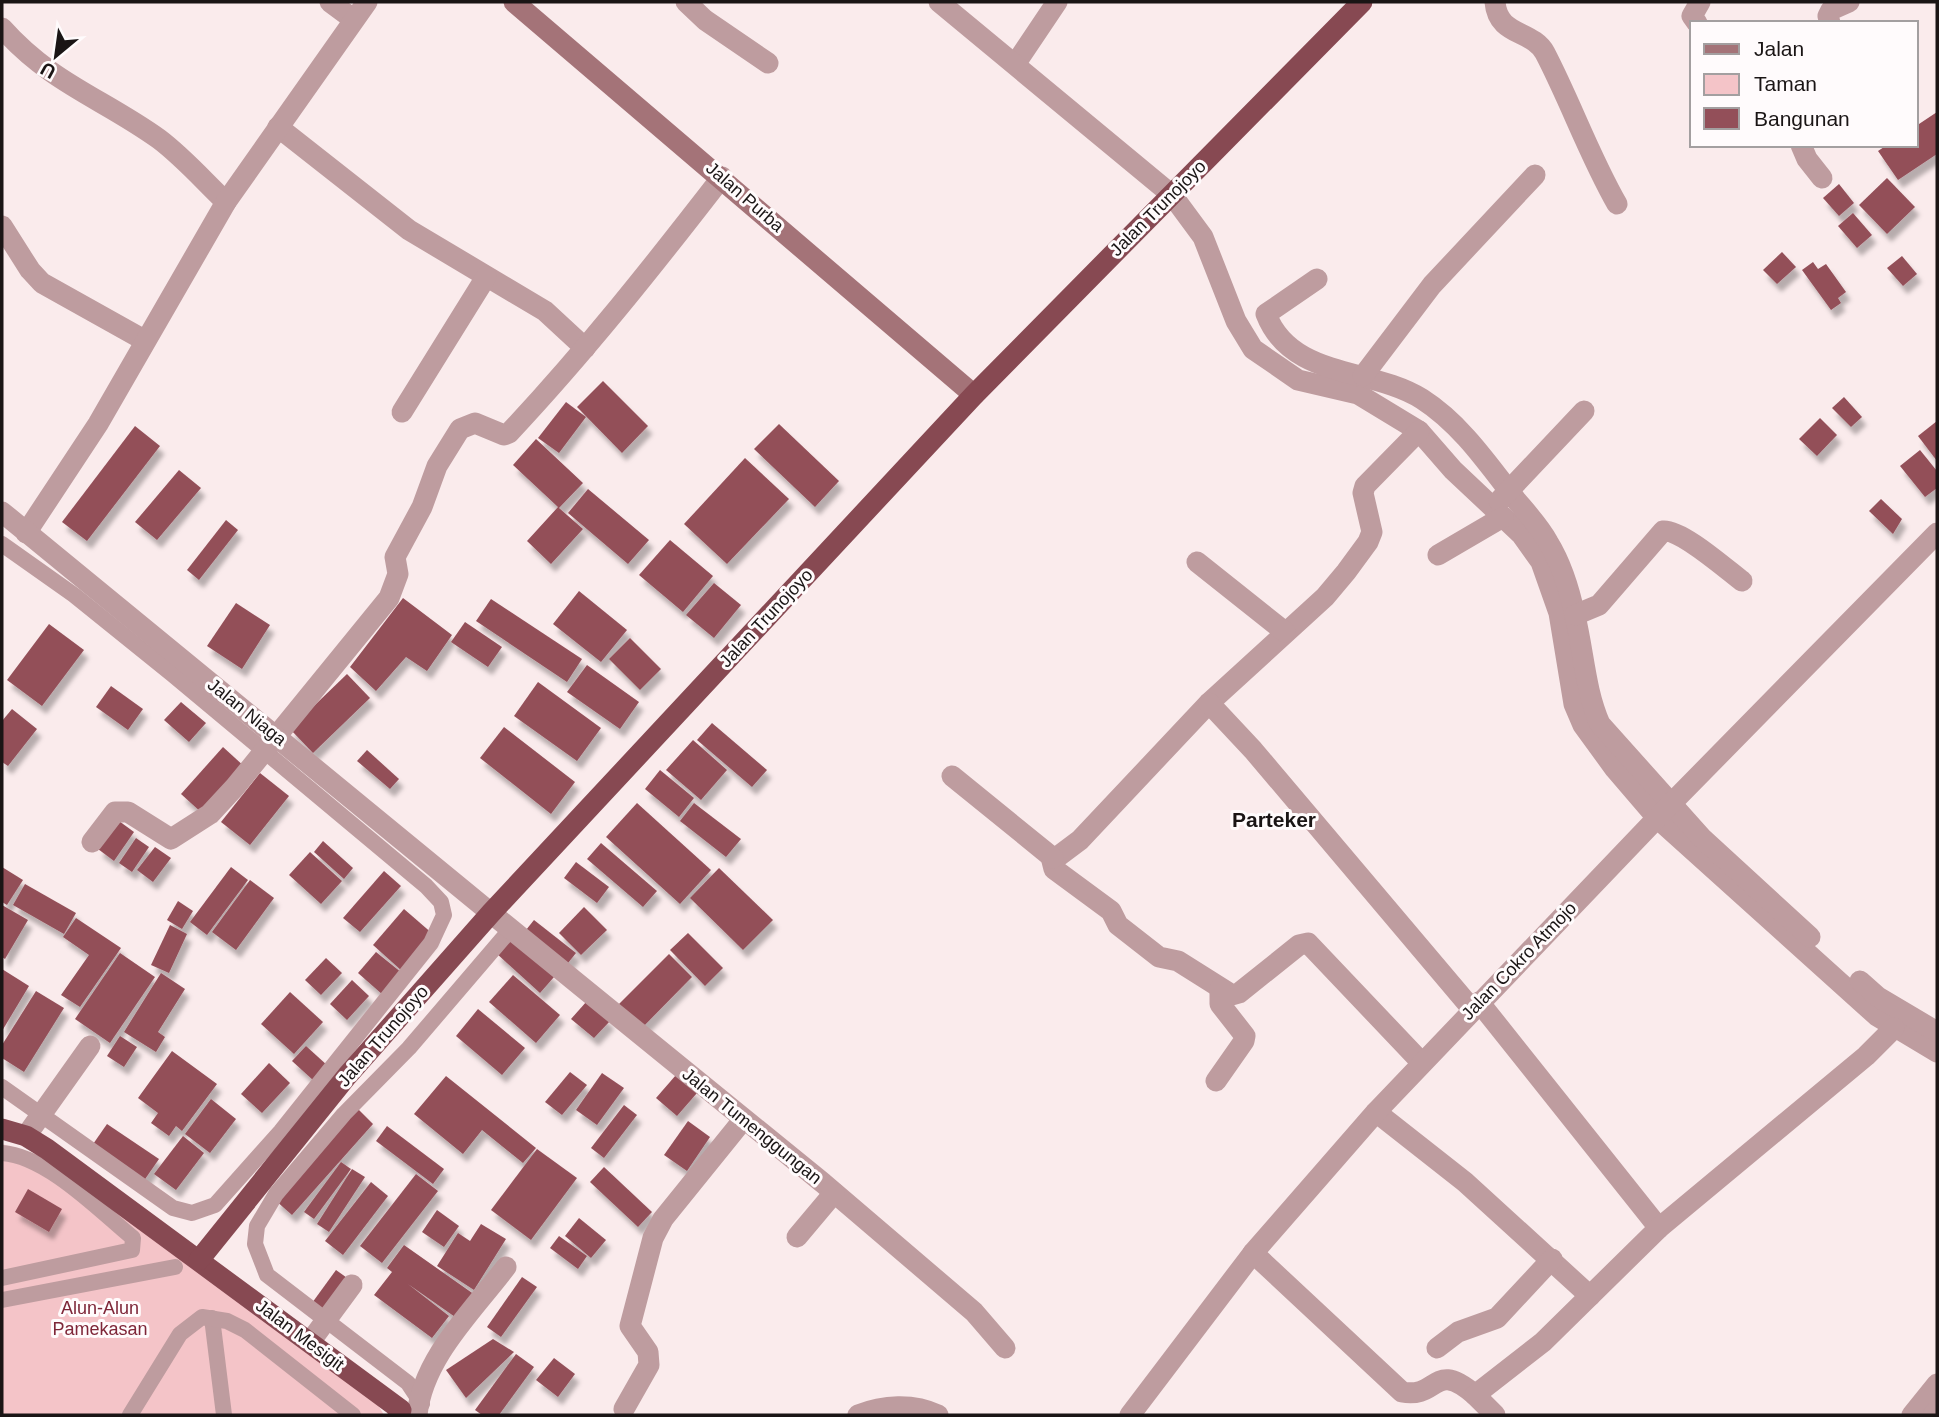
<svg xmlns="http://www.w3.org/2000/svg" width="1939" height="1417" viewBox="0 0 1939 1417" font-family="Arial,sans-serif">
	<defs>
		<filter id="shadow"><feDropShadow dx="4.5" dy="8" stdDeviation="2" flood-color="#0004"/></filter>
	</defs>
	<rect width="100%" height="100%" fill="#faebec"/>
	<path fill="#f4c4c8" d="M2,1144l43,13 329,241 10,17h-382z"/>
	<g fill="#934f59" filter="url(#shadow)">
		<path d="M1937,112v42l-39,26 -20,-29 9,-6h29v-19z"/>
		<path d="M1887,178l28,29 -28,27 -28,-29z"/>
		<path d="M1839,184l15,19 -15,13 -16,-18z"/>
		<path d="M1853,213l19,22 -15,13 -19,-22z"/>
		<path d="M1782,252l14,15 -19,17 -14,-14z"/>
		<path d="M1902,256l15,18 -14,12 -16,-18z"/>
		<path d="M1813,262l5,7 8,-5 20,28 -8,6 3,5 -10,7 -29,-40z"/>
		<path d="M603,381l45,45 -26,27 -45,-46z"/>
		<path d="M1844,397l18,20 -11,10 -19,-19z"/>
		<path d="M566,402l20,15 -27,36 -21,-15z"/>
		<path d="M1820,418l17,17 -20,21 -18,-17z"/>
		<path d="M1937,421v40l-19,-25z"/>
		<path d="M779,424l60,57 -24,26 -61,-58z"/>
		<path d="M135,426l25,20 -73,95 -25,-19z"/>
		<path d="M536,439l47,44 -24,25 24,21 -32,35 -24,-23 31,-34 -45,-42z"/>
		<path d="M1920,450l17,21v17l-12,9 -25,-31z"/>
		<path d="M745,458l44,41 -62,65 -43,-40z"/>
		<path d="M179,470l22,18 -44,52 -22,-18z"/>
		<path d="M588,489l61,51 -21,24 -60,-51z"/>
		<path d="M1881,499l21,20 -9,15 -24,-23z"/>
		<path d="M226,520l12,10 -39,50 -12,-10z"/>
		<path d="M670,540l43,36 -30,36 -44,-37z"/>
		<path d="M714,583l27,22 -27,33 -28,-23z"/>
		<path d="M579,591l48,39 -26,32 -48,-38z"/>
		<path d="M403,598l49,37 -25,36 -21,-14 -30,34 -26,-24z"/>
		<path d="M491,599l91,60 -15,23 -91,-61z"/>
		<path d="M236,603l34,22 -28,44 -35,-23z"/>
		<path d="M465,622l37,25 -14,20 -37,-25z"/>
		<path d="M49,624l35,26 -42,56 -35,-26z"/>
		<path d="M630,638l31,31 -21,21 -31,-31z"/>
		<path d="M587,665l52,37 -19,27 -53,-37z"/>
		<path d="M347,674l23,24 -57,55 -23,-24z"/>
		<path d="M538,682l63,46 -24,33 -63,-45z"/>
		<path d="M111,686l32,23 -15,21 -32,-23z"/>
		<path d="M181,702l25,21 -17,19 -25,-22z"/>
		<path d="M12,709l25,20 -29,37 -6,-4v-41z"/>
		<path d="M712,723l55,47 -15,17 -55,-47z"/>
		<path d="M504,727l71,55 -24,32 -71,-56z"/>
		<path d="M693,740l34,30 -26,30 -35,-30z"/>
		<path d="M223,747l23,21 -43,46 -22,-20z"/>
		<path d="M367,750l32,29 -9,10 -33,-28z"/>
		<path d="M660,770l34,28 -15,19 -34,-28z"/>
		<path d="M260,773l29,23 -39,49 -29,-23z"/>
		<path d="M637,803l74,67 -31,34 -74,-67z"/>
		<path d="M694,803l47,36 -15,18 -46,-36z"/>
		<path d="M119,821l15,11 -20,29 -16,-12z"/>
		<path d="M136,838l13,9 -17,25 -13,-9z"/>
		<path d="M323,841l30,27 -9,11 -30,-27z"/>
		<path d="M601,843l56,48 -14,16 -56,-48z"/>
		<path d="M155,847l16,11 -18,24 -16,-12z"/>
		<path d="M310,852l32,29 -21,23 -32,-29z"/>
		<path d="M576,862l33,25 -12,16 -33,-25z"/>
		<path d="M2,867l21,13 -16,25 -5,-3z"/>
		<path d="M231,867l17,13 -41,55 -17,-13z"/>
		<path d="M719,868l54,52 -30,30 -53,-52z"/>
		<path d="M384,871l17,15 -41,46 -17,-14z"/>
		<path d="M250,880l24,18 -38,52 -24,-18z"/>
		<path d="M25,884l51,29 -12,21 -51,-29z"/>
		<path d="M178,901l15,10 -11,18 -15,-9z"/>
		<path d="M2,905l26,15 -23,39 -3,-2z"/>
		<path d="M584,907l23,23 -26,25 -22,-22z"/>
		<path d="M404,909l30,26 -32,36 -29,-26z"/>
		<path d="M76,918l45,30 -41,59 -19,-12 28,-40 -26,-18z"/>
		<path d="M534,920l42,33 -12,15 -42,-33z"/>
		<path d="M170,925l17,9 -18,39 -18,-8z"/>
		<path d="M688,933l35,35 -18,18 -35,-36z"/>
		<path d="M510,937l44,40 -14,16 -44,-40z"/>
		<path d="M376,952l26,21 -19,22 -25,-22z"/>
		<path d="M120,953l35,24 -45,66 -35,-24z"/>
		<path d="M669,954l23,23 -53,54 -24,-23z"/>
		<path d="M326,958l16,15 -21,22 -16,-15z"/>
		<path d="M2,969l27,17 -27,45z"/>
		<path d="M161,973l24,16 -27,43 7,5 -9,15 -32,-20z"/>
		<path d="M513,975l47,40 -24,28 -47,-41z"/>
		<path d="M352,980l17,16 -22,24 -17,-16z"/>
		<path d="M36,991l28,17 -40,64 -22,-14v-13z"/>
		<path d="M290,992l33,30 -29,32 -33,-30z"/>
		<path d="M587,1001l23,20 -16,17 -23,-19z"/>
		<path d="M478,1009l47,39 -23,27 -46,-39z"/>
		<path d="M120,1036l17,11 -13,20 -17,-11z"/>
		<path d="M306,1046l22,20 -14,15 -22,-20z"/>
		<path d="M172,1051l45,33 -35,47 -6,-5 -7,10 -18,-13 7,-10 -20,-15z"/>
		<path d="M269,1063l21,20 -28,30 -21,-19z"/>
		<path d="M570,1072l17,13 -25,30 -17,-13z"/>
		<path d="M602,1073l22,15 -27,37 -21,-15z"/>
		<path d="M676,1075l21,18 -20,23 -21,-18z"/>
		<path d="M446,1076l90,72 -13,15 -41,-33 -19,24 -49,-40z"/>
		<path d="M211,1099l25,20 -26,34 -25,-19z"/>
		<path d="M624,1105l13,10 -33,43 -13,-10z"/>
		<path d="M357,1108l16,16 -81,91 -17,-15z"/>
		<path d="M688,1121l22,16 -23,34 -23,-16z"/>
		<path d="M107,1124l52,35 -16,23 -52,-35z"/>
		<path d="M387,1126l57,43 -11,15 -57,-43z"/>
		<path d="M183,1136l21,17 -28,37 -22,-16z"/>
		<path d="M537,1149l40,29 -46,62 -40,-30z"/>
		<path d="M341,1162l10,7 -37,50 -10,-7z"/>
		<path d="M604,1167l48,45 -14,15 -48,-45z"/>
		<path d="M352,1169l13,8 -36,55 -12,-8z"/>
		<path d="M416,1174l22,17 -56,72 -22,-17z"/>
		<path d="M371,1182l17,14 -45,59 -18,-14z"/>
		<path d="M28,1189l34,20 -13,23 -34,-20z"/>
		<path d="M437,1210l22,16 -15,21 -22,-15z"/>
		<path d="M579,1218l27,22 -15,18 -26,-22z"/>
		<path d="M481,1224l25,15 -32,51 -37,-24 21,-33 12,8z"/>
		<path d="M559,1236l28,20 -9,13 -28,-21z"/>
		<path d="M404,1245l71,50 -17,24 -50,-35 41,32 -17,22 -58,-43 18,-23 -5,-4z"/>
		<path d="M336,1270l14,10 -24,33 -14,-10z"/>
		<path d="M522,1277l15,10 -36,50 -14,-10z"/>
		<path d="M493,1339l21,13 -48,46 -20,-28z"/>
		<path d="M516,1354l18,13 -35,48h-17l-7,-5z"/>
		<path d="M554,1358l21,16 -17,23 -22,-17z"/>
	</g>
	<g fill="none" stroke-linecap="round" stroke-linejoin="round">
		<g stroke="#be9c9f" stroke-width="16">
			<path d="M2,544l72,51 98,79 254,212 15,16 3,13 -13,28 -150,188 -66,74 -23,8 -19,-5 -171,-121"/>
			<path d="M2,1153c45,3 97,57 131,85l-1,12 -130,28"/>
			<path d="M2,1300l173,-33"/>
			<path d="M212,1318l12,97"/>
			<path d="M422,1404l-14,-21 -141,-108 -12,-31 2,-18 19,-32 68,-80 65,-66 101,-118"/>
			<path d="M130,1415l50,-81 22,-17 25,4 18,9 108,85"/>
		</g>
		<g stroke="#be9c9f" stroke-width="21">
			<path d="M330,2l23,17"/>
			<path d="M686,2l19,18 63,43"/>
			<path d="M1495,2c3,35 37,27 50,51 26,50 44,102 72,151"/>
			<path d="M1697,23l-5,-7 8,-14"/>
			<path d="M1830,23l-2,-7 3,-6 18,-8"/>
			<path d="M2,28c50,56 100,70 157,111 24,18 45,42 67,63"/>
			<path d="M1016,63l41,-61"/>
			<path d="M278,127l131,103 136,81 40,37"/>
			<path d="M1801,145l6,14 15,19"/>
			<path d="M1172,195l31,42 33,84 17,28 45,31 60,14 61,37 34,39 68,64 20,28 18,51 15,91 9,21 32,44 42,49 220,198 60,36"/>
			<path d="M2,226l28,44 12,13 102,57"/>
			<path d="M1317,279l-51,35c25,65 105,53 156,85 39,25 66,65 94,101 11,13 24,27 32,42 13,21 22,50 27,74 9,37 10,74 25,108l102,114 108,99"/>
			<path d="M1363,376l69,-91 103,-110"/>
			<path d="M402,412l84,-135"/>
			<path d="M1419,431l-54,55 -2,7 9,39 -4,10 -22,30 -21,25 -116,106 -129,137 -28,21 2,8 57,42 7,14 41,32 19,4 54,34 7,-2 60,-48 9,-2 114,120"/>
			<path d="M1499,501l85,-90"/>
			<path d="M26,533l72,-109 128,-222 141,-200"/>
			<path d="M1438,555l65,-38"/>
			<path d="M1197,562l88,70"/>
			<path d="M1575,615l24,-10 64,-74c18,-2 63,38 79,50"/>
			<path d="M1209,703l44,47 219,259"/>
			<path d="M952,776l101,82"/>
			<path d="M92,842l23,-30h13l43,27 39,-25 25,-27 154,-189 9,-24 -3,-17 27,-50 15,-41 23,-37 15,-6 29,12 5,-2c76,-81 145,-168 213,-256"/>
			<path d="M491,913l332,270 151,129 31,36"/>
			<path d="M1860,981l18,16 59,35"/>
			<path d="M1479,1002l180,226"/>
			<path d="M1216,1081l28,-40 1,-5 -25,-32v-15"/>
			<path d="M1376,1112l89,70 125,114"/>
			<path d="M26,1136l64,-90"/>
			<path d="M797,1237l37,-44"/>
			<path d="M1253,1253l149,139c37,7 31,-33 73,3"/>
			<path d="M310,1342l42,-57"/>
			<path d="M1437,1348l21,-16 39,-14 55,-59"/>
			<path d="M624,1409l25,-44 -1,-13 -18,-26 23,-88 10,-19 80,-99"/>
			<path d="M417,1415c6,-57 55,-103 89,-148"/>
			<path d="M858,1415c25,-10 55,-12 80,0"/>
			<path d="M1495,1415l-20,-20 68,-53 116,-114 207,-172 28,-28"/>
			<path d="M1912,1415l25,-31"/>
			<path d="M1933,1415l4,-4"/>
		</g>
		<g stroke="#be9c9f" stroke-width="21">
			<path d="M939,2l233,193"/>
			<path d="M2,512l489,401"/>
			<path d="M1130,1415l123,-162 123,-141 281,-294 280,-285"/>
		</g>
		<path stroke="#a47378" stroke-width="21" d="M514,2l460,393"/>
		<g stroke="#874952" stroke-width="21">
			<path d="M2,1129l24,7 21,13 354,261 -3,5"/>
			<path d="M199,1260l148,-184 144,-163 483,-518 388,-393"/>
		</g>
	</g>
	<g text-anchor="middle" stroke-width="6" stroke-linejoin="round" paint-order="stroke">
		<g font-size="18" fill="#1a1515" stroke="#fffbfc">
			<text transform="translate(745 197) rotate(41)" y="6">Jalan Purba</text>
			<text transform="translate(1158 208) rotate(-45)" y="6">Jalan Trunojoyo</text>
			<text transform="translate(766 618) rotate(-47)" y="6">Jalan Trunojoyo</text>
			<text transform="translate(247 712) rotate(39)" y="6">Jalan Niaga</text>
			<text transform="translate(1519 961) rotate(-46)" y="6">Jalan Cokro Atmojo</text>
			<text transform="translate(383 1036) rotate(-49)" y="6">Jalan Trunojoyo</text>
			<text transform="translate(752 1126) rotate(39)" y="6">Jalan Tumenggungan</text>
			<text transform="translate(300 1335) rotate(37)" y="6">Jalan Mesigit</text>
		</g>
		<g font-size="18" fill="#7e2638" stroke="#fffbfc">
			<text x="100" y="1314">Alun-Alun<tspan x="100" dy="21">Pamekasan</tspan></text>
		</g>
		<g font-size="21" font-weight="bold" fill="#1a1515" stroke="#fffbfc">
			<text x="1274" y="827">Parteker</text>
		</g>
	</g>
	<rect width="1939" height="1417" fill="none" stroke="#1a1515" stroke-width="7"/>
	<rect x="1690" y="21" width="228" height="126" fill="#fffbfc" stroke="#a39fa0" stroke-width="2"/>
	<rect x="1704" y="44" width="35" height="10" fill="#a47378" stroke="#a39fa0" stroke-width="2"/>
	<text x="1754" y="56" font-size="21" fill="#1a1515">Jalan</text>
	<rect x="1704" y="74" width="35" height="21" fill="#f4c4c8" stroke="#a39fa0" stroke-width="2"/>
	<text x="1754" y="91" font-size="21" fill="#1a1515">Taman</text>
	<rect x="1704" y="108" width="35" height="21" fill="#934f59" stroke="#a39fa0" stroke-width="2"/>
	<text x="1754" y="126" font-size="21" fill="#1a1515">Bangunan</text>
	<g transform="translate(56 56) rotate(209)" stroke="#fffbfc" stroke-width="5" paint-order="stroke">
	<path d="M0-5L12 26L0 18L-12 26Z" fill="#1a1515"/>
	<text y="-10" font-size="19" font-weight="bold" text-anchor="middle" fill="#1a1515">U</text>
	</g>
</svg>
